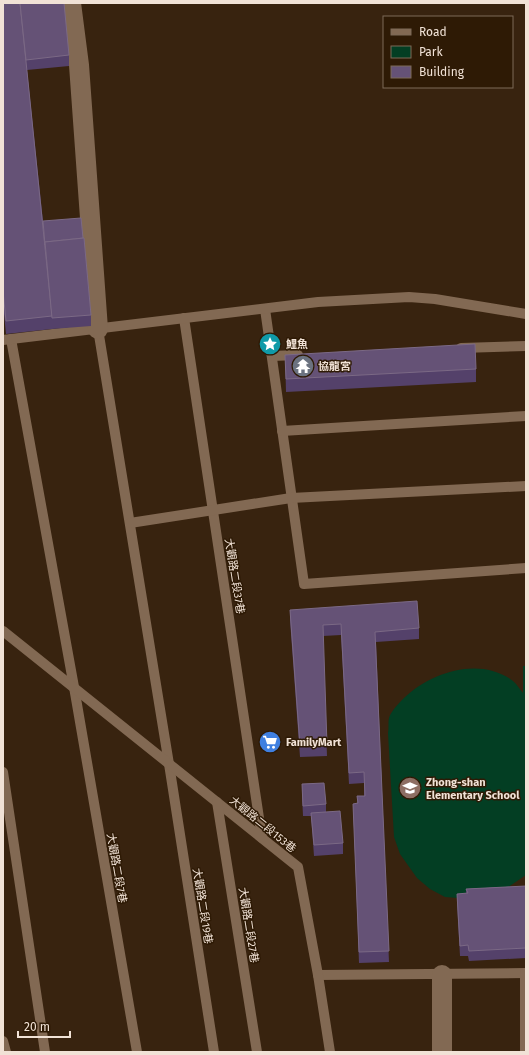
<svg xmlns="http://www.w3.org/2000/svg" width="529" height="1055" viewBox="0 0 529 1055" font-family="'Fira Sans','Noto Sans TC',sans-serif">
	<rect width="100%" height="100%" fill="#38230f"/>
	<path fill="#033e23" d="M523,666h3v209l-25,17 -43,6 -13,-1 -15,-8 -13,-11 -17,-24 -6,-17 -6,-104c1,-5 0,-11 1,-15 2,-7 10,-15 15,-20 27,-26 76,-42 109,-17 4,3 7,9 10,12z"/>
	<g fill="none" stroke-linecap="round" stroke-linejoin="round">
		<g stroke="#826953" stroke-width="10">
			<path d="M265,309l39,275 222,-16"/>
			<path d="M184,318l78,520"/>
			<path d="M98,329l71,435 45,288"/>
			<path d="M11,339l63,348 63,365"/>
			<path d="M3,340l315,-38 91,-5 26,2 91,15"/>
			<path d="M461,348l65,-2"/>
			<path d="M272,356l26,-1"/>
			<path d="M282,431l244,-15"/>
			<path d="M130,523l161,-25 235,-12"/>
			<path d="M3,631l295,236 20,108 208,-2"/>
			<path d="M3,772l42,280"/>
			<path d="M217,802l40,250"/>
			<path d="M525,973v79"/>
			<path d="M318,975l12,77"/>
			<path d="M3,1041l3,11"/>
		</g>
		<g stroke="#826953" stroke-width="20">
			<path d="M71,3l8,62 19,264"/>
			<path d="M442,975v77"/>
		</g>
	</g>
	<g fill="#54416a">
		<path d="M3,3l66,52v11l-42,4 16,151 48,94v11l-39,3 -46,5 -3,-30z"/>
		<path d="M285,355l191,14v13l-190,10z"/>
		<path d="M290,610l129,18v11l-43,3 13,320 -30,1 -6,-159 4,-1v-7h7v-13l-15,1 -8,-149 -18,1 4,120 -27,1 -10,-137z"/>
		<path d="M302,784l24,20v8l17,31v11l-29,2 -3,-40h-8l-1,-21z"/>
		<path d="M526,886v72l-57,3 -1,-5h-8l-3,-52v-10l9,-1v-4z"/>
	</g>
	<g fill="#655276" stroke="#7b6985">
		<path d="M3,3h17l32,313 -46,5 -3,-30z"/>
		<path d="M20,3h44l5,52 -43,5z"/>
		<path d="M81,218l2,20 -38,4v3l-2,-24z"/>
		<path d="M84,238l7,77 -39,3 -7,-76z"/>
		<path d="M475,344l1,25 -190,10 -1,-24z"/>
		<path d="M417,601l2,27 -44,4 14,319 -30,1 -6,-148 5,-1 -1,-7h8l-1,-24 -15,1 -8,-149 -18,1 4,120 -27,1 -10,-136z"/>
		<path d="M324,783l2,21 -23,2 -1,-22z"/>
		<path d="M340,811l3,32 -29,2 -3,-32z"/>
		<path d="M526,886v62l-57,3 -1,-6 -8,1 -3,-52 11,-1 -2,-4z"/>
	</g>
	<defs>
		<g id="sight-disc" transform="scale(1.15)"><circle r="9.5" fill="#0f9aa8" stroke="#2e1a05"/><path d="M0-6L1.8-2.2L6-1.7L2.9 1.2L3.7 5.4L0 3.3L-3.7 5.4L-2.9 1.2L-6-1.7L-1.8-2.2Z" fill="#fff"/></g>
		<g id="temple-disc" transform="scale(1.15)"><circle r="9.5" fill="#6b7280" stroke="#2e1a05"/><path d="M0-6L5-2H3V0L6.5 2.5H4V6H1.5V3h-3V6H-4V2.5H-6.5L-3 0V-2H-5Z" fill="#fff"/></g>
		<g id="supermarket-disc" transform="scale(1.15)"><circle r="9.5" fill="#3f7fe0" stroke="#2e1a05"/><path d="M-6-5.5h2.5l.6 2H6L4.5 2H-2.5L-4.4-4H-6ZM-1.5 3.2a1.3 1.3 0 1 0 .1 0ZM3 3.2a1.3 1.3 0 1 0 .1 0Z" fill="#fff"/></g>
		<g id="school-disc" transform="scale(1.15)"><circle r="9.5" fill="#8d6e63" stroke="#2e1a05"/><path d="M0-5L7-2L0 1L-7-2ZM-4 1L0 2.5L4 1V4Q0 6-4 4Z" fill="#fff"/></g>
	</defs>
	<g fill-rule="evenodd">
		<use href="#sight-disc" x="270" y="344"/>
		<use href="#temple-disc" x="303" y="366"/>
		<use href="#supermarket-disc" x="270" y="742"/>
		<use href="#school-disc" x="410" y="788"/>
	</g>
	<g text-anchor="middle" stroke-width="3" stroke-linejoin="round" paint-order="stroke">
		<g font-size="11" font-weight="bold" fill="#f1e2d6" stroke="#2e1a05" text-anchor="start">
			<text x="286" y="348">鯉魚</text>
			<text x="318" y="370">協龍宮</text>
			<text x="286" y="746">FamilyMart</text>
			<text x="426" y="786">Zhong-shan<tspan x="426" dy="13">Elementary School</tspan></text>
		</g>
		<g font-size="11" fill="#f1e2d6" stroke="#2e1a05">
			<text transform="translate(235 576) rotate(81)" y="4">大觀路二段37巷</text>
			<text transform="translate(263 824) rotate(39)" y="4">大觀路二段153巷</text>
			<text transform="translate(117 868) rotate(80)" y="4">大觀路二段7巷</text>
			<text transform="translate(203 906) rotate(81)" y="4">大觀路二段19巷</text>
			<text transform="translate(249 925) rotate(81)" y="4">大觀路二段27巷</text>
		</g>
	</g>
	<rect width="529" height="1055" fill="none" stroke="#f1e2d6" stroke-width="8"/>
	<rect x="383" y="16" width="130" height="72" fill="#2e1a05" stroke="#7c6a59"/>
	<rect x="391" y="29" width="20" height="6" fill="#826953" stroke="#7c6a59"/>
	<text x="419" y="36" font-size="12" fill="#f1e2d6">Road</text>
	<rect x="391" y="46" width="20" height="12" fill="#033e23" stroke="#7c6a59"/>
	<text x="419" y="56" font-size="12" fill="#f1e2d6">Park</text>
	<rect x="391" y="66" width="20" height="12" fill="#655276" stroke="#7c6a59"/>
	<text x="419" y="76" font-size="12" fill="#f1e2d6">Building</text>
	<path d="M18 1031v6h52v-6" fill="none" stroke="#f1e2d6" stroke-width="2"/>
	<text x="24" y="1031" font-size="12" fill="#f1e2d6" stroke="#2e1a05" stroke-width="3" paint-order="stroke">20 m</text>
</svg>
